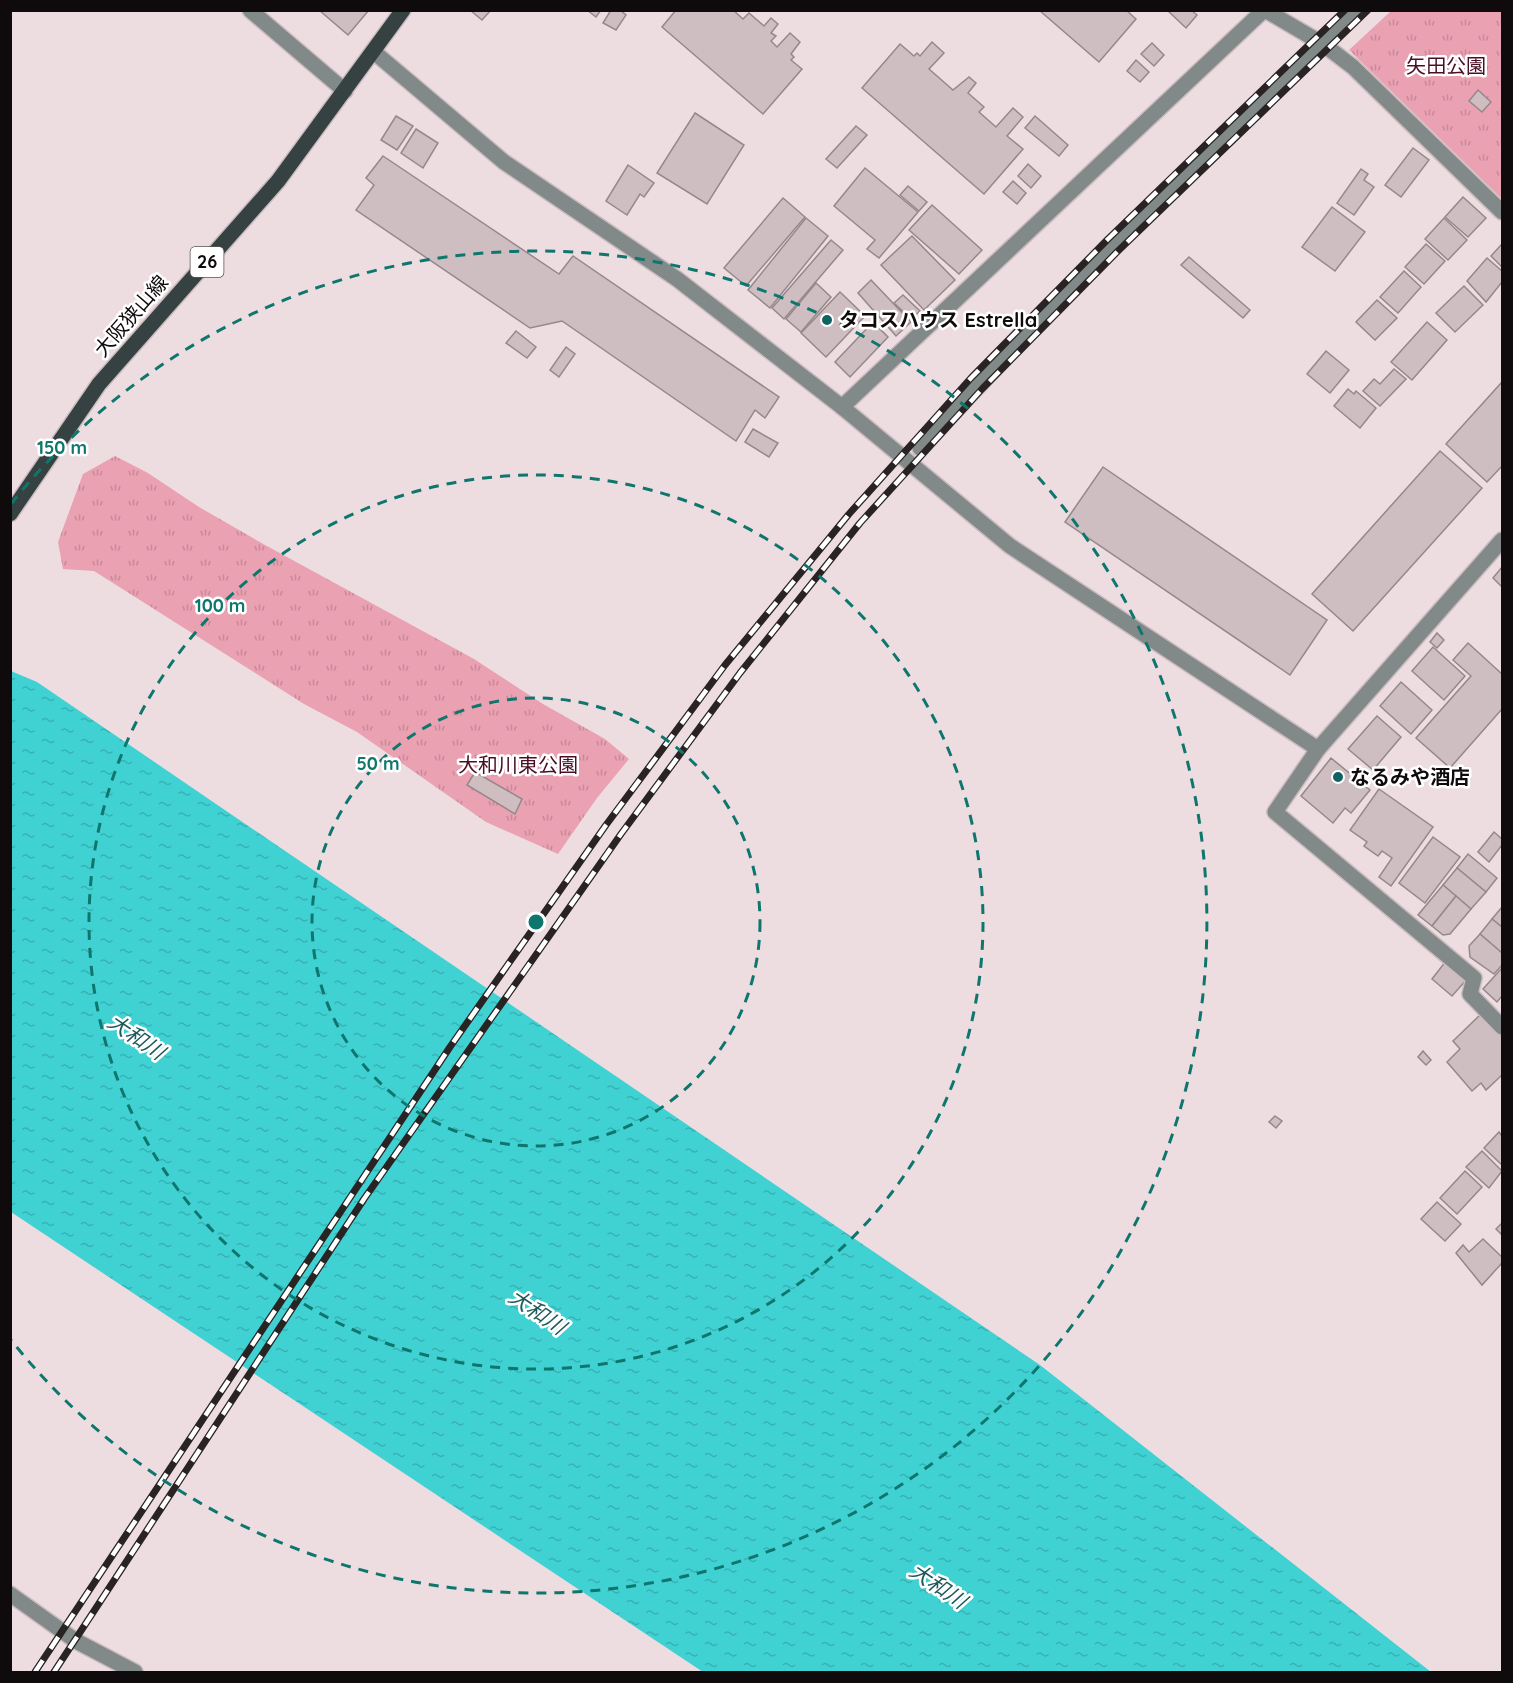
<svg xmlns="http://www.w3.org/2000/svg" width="1513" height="1683" viewBox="0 0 1513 1683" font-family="Quicksand,'Noto Sans JP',sans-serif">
	<defs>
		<pattern id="park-tufts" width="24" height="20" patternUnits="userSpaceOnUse" patternTransform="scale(1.5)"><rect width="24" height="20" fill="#eaa1b2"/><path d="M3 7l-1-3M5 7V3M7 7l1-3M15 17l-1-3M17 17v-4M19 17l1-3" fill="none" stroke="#c88998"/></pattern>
		<pattern id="water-ripples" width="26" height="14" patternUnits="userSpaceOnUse" patternTransform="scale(1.5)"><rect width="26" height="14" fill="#40d1d3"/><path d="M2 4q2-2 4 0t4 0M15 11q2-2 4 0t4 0" fill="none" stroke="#37b2b4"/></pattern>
	</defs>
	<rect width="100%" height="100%" fill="#eddde0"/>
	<g fill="url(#park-tufts)">
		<path d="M1391,11h111v188l-153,-149z"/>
		<path d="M115,456l33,17 51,34 66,38 209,114 69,45 62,35 24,20 -32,39 -39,56 -72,-32 -129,-90 -53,-28 -210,-133 -31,-2 -5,-27 25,-68z"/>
	</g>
	<path fill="url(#water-ripples)" d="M11,671l26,11 1003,683 391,307h-728l-692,-460z"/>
	<g fill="#cebec1" stroke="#96878a" stroke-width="1.5">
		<path d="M319,10h50l-21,25z"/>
		<path d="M470,10h21l-9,10z"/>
		<path d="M587,10h14l-5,7z"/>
		<path d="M611,10h9l6,5 -10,15 -13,-7z"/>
		<path d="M676,10h57l10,9 6,-6 15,13 7,-8 7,6 -7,9 5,3 -5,5 6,6 13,-14 10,9 -9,12 3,3 -3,3 11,9 -39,45 -101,-87z"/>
		<path d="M1039,10h87l10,9 -37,43z"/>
		<path d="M1167,10h24l6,5 -11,13z"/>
		<path d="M932,42l12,11 -15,16 24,21 16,-13 7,6 -8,10 16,14 -5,5 17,15 17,-19 10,9 -16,19 16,13 -39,45 -122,-106 38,-44 14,12 3,-3 3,3z"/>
		<path d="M1152,43l12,12 -10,11 -13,-12z"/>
		<path d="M1136,60l13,12 -9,10 -13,-11z"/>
		<path d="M1478,90l13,12 -9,10 -13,-11z"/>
		<path d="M695,113l49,32 -37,59 -50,-31z"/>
		<path d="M396,116l17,10 -16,24 -16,-10z"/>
		<path d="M1035,116l33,29 -9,11 -34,-28z"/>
		<path d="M856,126l11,9 -30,33 -11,-9z"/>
		<path d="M416,129l22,14 -15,25 -22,-15z"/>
		<path d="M1413,148l16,12 -28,37 -16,-12z"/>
		<path d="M383,156l176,118 14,-18 206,141 -14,21 -10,-8 -19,31 -174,-120 -32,7 -174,-118 18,-25 -8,-7z"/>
		<path d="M1028,164l13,12 -10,12 -13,-12z"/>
		<path d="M628,165l26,18 -10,14 -4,-3 -13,21 -21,-14z"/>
		<path d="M865,168l53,44 -39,46 -12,-9 8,-9 -41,-34z"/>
		<path d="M1361,169l7,5 -4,6 10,7 -20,28 -17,-12z"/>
		<path d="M1013,181l13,12 -9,11 -14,-12z"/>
		<path d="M908,186l19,16 -8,9 -19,-16z"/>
		<path d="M1463,197l23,21 -18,19 -23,-20z"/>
		<path d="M783,198l22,19 -59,69 -22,-18z"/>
		<path d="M932,205l50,45 -23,24 -50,-44z"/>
		<path d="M1332,207l33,25 -30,39 -33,-24z"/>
		<path d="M806,218l22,18 -58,72 -22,-18z"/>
		<path d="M1444,218l23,22 -19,20 -23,-21z"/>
		<path d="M912,236l43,44 -31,30 -43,-45z"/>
		<path d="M831,240l12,10 -59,69 -12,-11z"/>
		<path d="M1426,244l19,17 -21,23 -19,-17z"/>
		<path d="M1502,244v23l-11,-11z"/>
		<path d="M1189,257l61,53 -7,8 -62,-53z"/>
		<path d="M1487,258l15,13v11l-16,20 -19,-21z"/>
		<path d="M1404,271l17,16 -23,26 -18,-16z"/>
		<path d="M871,280l40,42 -15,14 -38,-43z"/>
		<path d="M816,283l15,14 -30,35 -15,-13z"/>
		<path d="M1464,286l19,19 -28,27 -19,-19z"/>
		<path d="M840,292l25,24 -39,41 -25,-24z"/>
		<path d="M903,295l17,16 -9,8 -17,-16z"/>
		<path d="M1377,300l20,18 -22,22 -19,-18z"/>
		<path d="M873,322l15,15 -38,40 -15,-15z"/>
		<path d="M1427,322l20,18 -35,40 -21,-18z"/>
		<path d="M516,331l20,16 -9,11 -21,-15z"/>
		<path d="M566,347l9,7 -16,23 -9,-7z"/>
		<path d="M1326,351l23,19 -19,23 -23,-19z"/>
		<path d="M1394,369l12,10 -26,27 -17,-15 11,-12 6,5z"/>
		<path d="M1502,382v84l-15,16 -41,-38z"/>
		<path d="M1348,389l6,5 2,-3 20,17 -16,20 -26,-22z"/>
		<path d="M753,429l25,14 -9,14 -24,-15z"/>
		<path d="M1440,451l42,37 -129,143 -41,-37z"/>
		<path d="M1103,467l224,153 -37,55 -225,-153z"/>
		<path d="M1502,567v20l-9,-9z"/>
		<path d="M1437,633l7,7 -7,8 -7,-6z"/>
		<path d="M1468,643l34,31v35l-52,59 -34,-30 55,-62 -18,-16z"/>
		<path d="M1433,647l32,29 -21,24 -32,-29z"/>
		<path d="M1401,682l31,28 -21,24 -31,-28z"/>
		<path d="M1377,716l24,21 -28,33 -25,-21z"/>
		<path d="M1331,758l39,32 -19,23 -6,-5 -12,15 -32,-27z"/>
		<path d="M475,772l47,27 -7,15 -48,-29z"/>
		<path d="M1379,789l54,38 -42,59 -12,-9 13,-19 -10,-7 -4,5 -14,-10 3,-4 -17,-12z"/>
		<path d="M1494,832l8,7v6l-13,17 -11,-10z"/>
		<path d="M1433,837l27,20 -35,46 -26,-20z"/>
		<path d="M1468,854l29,24 -11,14 -29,-24z"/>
		<path d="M1457,868l29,24 -15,17 -28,-24z"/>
		<path d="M1443,885l13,11 -24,30 -14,-11z"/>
		<path d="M1456,896l15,13 -21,25 -7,1 -11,-9z"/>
		<path d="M1502,907v20l-10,-8z"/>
		<path d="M1492,919l10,8v26l-22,-19z"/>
		<path d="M1480,934l22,19v12l-8,9 -24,-17 -1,-11z"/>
		<path d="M1446,961l21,18 -15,17 -20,-17z"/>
		<path d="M1502,968v28l-5,6 -14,-13z"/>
		<path d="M1480,1015l22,21v39l-16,15 -5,-7 -9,8 -25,-29 13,-13 -7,-8z"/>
		<path d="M1423,1051l8,9 -5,5 -8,-8z"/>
		<path d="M1275,1116l7,5 -6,7 -7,-6z"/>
		<path d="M1499,1132l3,4v29l-18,-17z"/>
		<path d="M1482,1151l20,20 -13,17 -23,-21z"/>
		<path d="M1465,1171l17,16 -25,27 -17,-16z"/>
		<path d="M1437,1202l24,22 -16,17 -24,-22z"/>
		<path d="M1502,1223v12l-6,-6z"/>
		<path d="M1483,1239l19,18v6l-20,22 -26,-32 7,-8 6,7z"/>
	</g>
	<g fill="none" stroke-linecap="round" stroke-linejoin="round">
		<g stroke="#c9bbbe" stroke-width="18">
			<g id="minor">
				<path d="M250,10l95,81"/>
				<path d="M1265,10l58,34 30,23 149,145"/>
				<path d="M374,52l130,110 173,117 165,128 168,139 308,203 184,-209"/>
				<path d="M842,407l422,-397"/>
				<path d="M920,448l192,-204 246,-234"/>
				<path d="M1318,749l-43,63 199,166 -4,16 32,33"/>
				<path d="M10,1594l66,47 59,31"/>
			</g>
		</g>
		<g stroke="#c9bbbe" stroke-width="18">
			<path id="major" d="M10,514l89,-130 179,-203 125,-171"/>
		</g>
		<use href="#minor" stroke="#828989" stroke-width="15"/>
		<use href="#major" stroke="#364242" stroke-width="15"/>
		<g stroke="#292324" stroke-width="7">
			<g id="rail">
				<path d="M35,1672l415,-625 156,-222 119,-160 124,-151 122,-136 137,-139 237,-229"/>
				<path d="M54,1672l310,-473 257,-365 119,-161 120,-150 122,-134 137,-139 249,-240"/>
			</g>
		</g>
		<use href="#rail" stroke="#fff" stroke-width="4.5" stroke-dasharray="14" stroke-linecap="butt"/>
	</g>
	<g fill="none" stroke="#0f766e" stroke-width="3" stroke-dasharray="10 8">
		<circle cx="536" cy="922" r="224"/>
		<circle cx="536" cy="922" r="447"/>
		<path d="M11 504A671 671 0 1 1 11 1340"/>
	</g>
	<g fill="#126264" stroke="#fff" stroke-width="2">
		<circle cx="827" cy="320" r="6"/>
		<circle cx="1338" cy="777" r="6"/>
	</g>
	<g text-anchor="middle" stroke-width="5" stroke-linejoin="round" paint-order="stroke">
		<rect fill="#fff" stroke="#575454" stroke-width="1.5" x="190.5" y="247" width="33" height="30" rx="4.5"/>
		<g font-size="18" font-weight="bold" fill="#0f0a0b">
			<text x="207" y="268">26</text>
		</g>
		<g font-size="20" fill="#4a0f24" stroke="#fff">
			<text x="1446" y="73">矢田公園</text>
			<text x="518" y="772">大和川東公園</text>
		</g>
		<g font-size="20" fill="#0f0a0b" stroke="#fff">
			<text transform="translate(131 316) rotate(-49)" y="7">大阪狭山線</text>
		</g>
		<g font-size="20" font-weight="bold" fill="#0f0a0b" stroke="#fff" text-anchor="start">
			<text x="839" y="327">タコスハウス Estrella</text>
			<text x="1350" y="784">なるみや酒店</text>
		</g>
		<g font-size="21" font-style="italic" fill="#1f595a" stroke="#fff">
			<text transform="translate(136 1037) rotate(34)" y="7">大和川</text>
			<text transform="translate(537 1312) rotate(34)" y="7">大和川</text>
			<text transform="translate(938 1586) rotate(34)" y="7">大和川</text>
		</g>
	</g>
	<circle cx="536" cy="922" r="9" fill="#0f766e" stroke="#fff" stroke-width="3"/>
	<g font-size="18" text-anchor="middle" font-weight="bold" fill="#0f766e" stroke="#fff" stroke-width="5" stroke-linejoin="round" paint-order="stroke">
		<text x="62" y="454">150 m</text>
		<text x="220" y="612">100 m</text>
		<text x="378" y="770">50 m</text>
	</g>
	<rect width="1513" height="1683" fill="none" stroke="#0f0a0b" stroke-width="24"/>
</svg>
